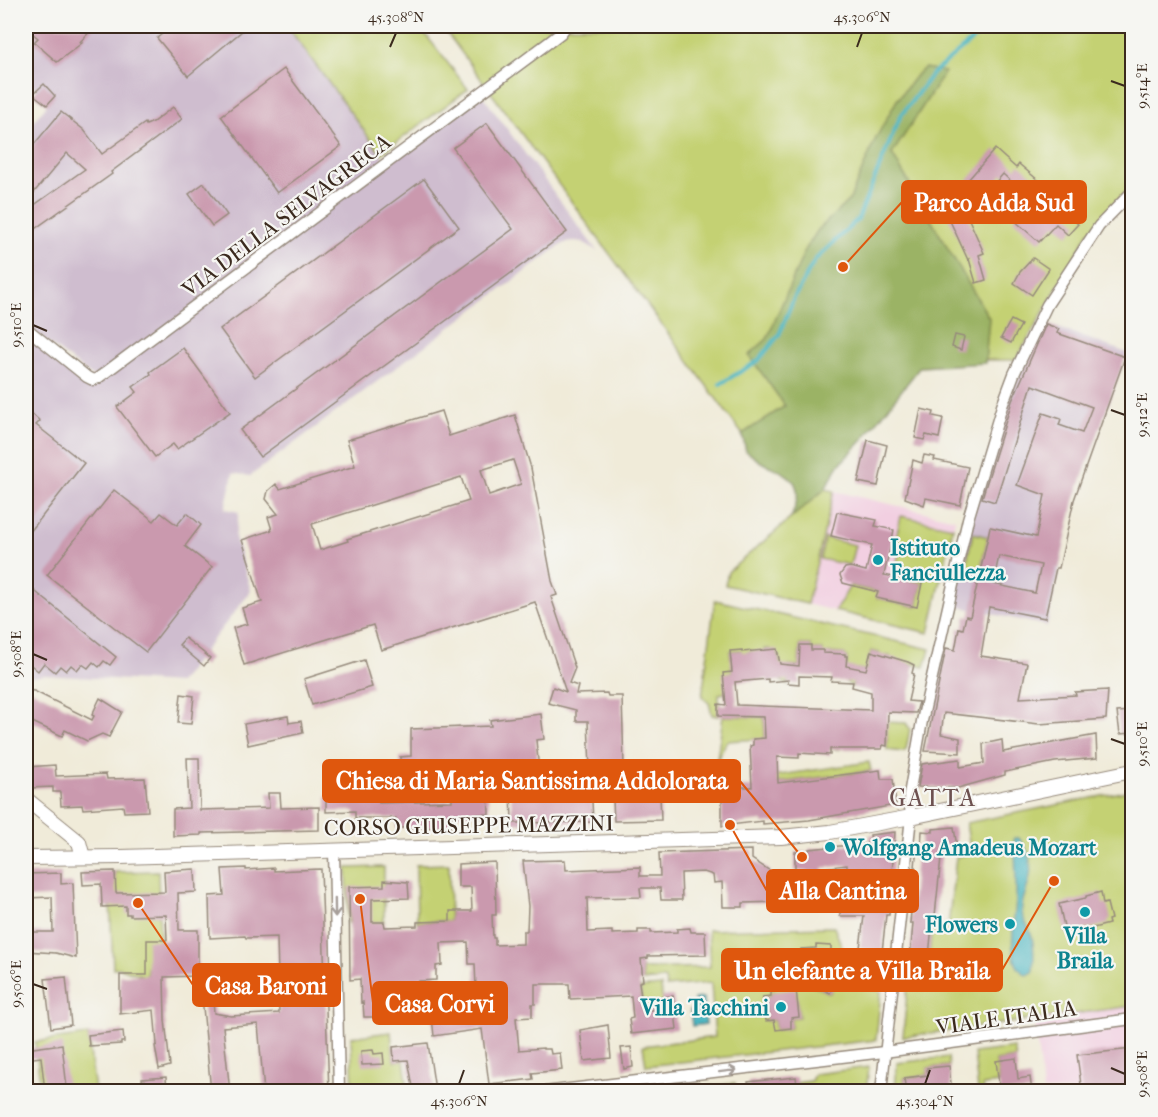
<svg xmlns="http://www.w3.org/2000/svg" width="1158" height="1117" viewBox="0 0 1158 1117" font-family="'IM FELL French Canon',serif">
	<rect width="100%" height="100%" fill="#f6f6f2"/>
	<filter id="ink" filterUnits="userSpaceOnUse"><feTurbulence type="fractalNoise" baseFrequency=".0167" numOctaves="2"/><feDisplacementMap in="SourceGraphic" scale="12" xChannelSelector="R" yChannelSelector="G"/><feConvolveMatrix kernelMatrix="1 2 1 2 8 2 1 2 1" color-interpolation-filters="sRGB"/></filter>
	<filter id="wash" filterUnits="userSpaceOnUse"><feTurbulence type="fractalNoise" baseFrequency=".008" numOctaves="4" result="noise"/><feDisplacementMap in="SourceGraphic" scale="24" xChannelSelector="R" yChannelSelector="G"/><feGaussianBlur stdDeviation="1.35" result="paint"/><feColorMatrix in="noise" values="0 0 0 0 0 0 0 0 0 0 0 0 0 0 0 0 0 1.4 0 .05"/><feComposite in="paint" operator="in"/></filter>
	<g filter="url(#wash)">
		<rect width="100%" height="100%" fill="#f0ebd9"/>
		<g fill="#f2cfe1">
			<path d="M825,489l130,30 -26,114 -204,-48 3,-13z"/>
			<path d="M1132,1006v85h-89l-9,-72z"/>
		</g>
		<g fill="#cfbdcf">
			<path d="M26,26h261l100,137 -291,216 -70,-53v-196l21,-25 -14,-11 4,-4 -11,-10z"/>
			<path d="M482,95l115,156 -14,-9 -7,-1 -9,1 -9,5 -308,229 -17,-3 -8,36 14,3 -4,25 16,54 -72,92 -134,-8 -19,3v-349l63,51z"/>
			<path d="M1039,321l88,32 -53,147 -27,126 -90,-20h-8l39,-151z"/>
		</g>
		<g fill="#c4d173" stroke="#807e48" stroke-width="1.5" fill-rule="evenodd">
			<path d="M287,26h132l49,63 -87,65z"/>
			<path d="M442,26h690v159l-43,47 -73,128h-97l-165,90z"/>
			<path d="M825,489l9,2 -27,113 -82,-19 3,-13z"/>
			<path d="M901,516l52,11 -24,106 -94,-22 15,-25 28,6 -1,6 40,9 5,-24 -28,-6 7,-34 -6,-2z"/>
			<path d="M973,533l15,4 -8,35 -15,-3z"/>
			<path d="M825,538l30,7 -5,20 -30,-6z"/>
			<path d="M715,600l215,49 -5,18 -35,-8v-3h-10v-3l-9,-2 -5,19 -10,-1 -4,18 -6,-5 1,-25 -3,-3 -15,-1 -6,3v-6h-12v-5h-11l-1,21 -10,-1 -1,20 -7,-4 -2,-26 -10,-6h-5v5l-12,1v-4l-10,3 -1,-4 -11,1 2,21 -7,21 -6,1 -1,22 -6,-1 -3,-12 -7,-6z"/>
			<path d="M723,716l41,1 3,60 102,-15 2,9 -110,14 -3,-46 -31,2 -10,19z"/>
			<path d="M790,718l116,5 4,6 -4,21 -3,2 -16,-2v-19l-46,9 -1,9h-10v-4z"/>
			<path d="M1132,790v216l-229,31 5,-55 26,2 2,-16 -8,-1 4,-42 16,2 8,-70 15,-4 -5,-30z"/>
			<path d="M449,864l1,57 -33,1 -1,-57z"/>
			<path d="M384,867v55l-36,1 -1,-55z"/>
			<path d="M158,871l2,69 -13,28v9l-27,-9h-7l-4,-89 6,-1v-6z"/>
			<path d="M834,927l12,30 15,17 -1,13 21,4 -5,49 -230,26 -3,-20 72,-9 -4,-54 -45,4 -1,-8 -22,2 -1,-12 68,-2 -2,-37zM800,967l35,16 -5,10 -35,-16zM771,992l25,1 3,24 -8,1v10l-15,2 -2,-10 -8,1 -3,-24 8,-1z"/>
			<path d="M661,986l2,22 -20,2 -3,-22z"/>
			<path d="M391,1032l3,29 10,-1 4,31h-55l-2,-54z"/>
			<path d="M88,1035l7,56h-54l-6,-49z"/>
			<path d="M1014,1048l2,10 -20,3 3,22 -16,2 1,6h-6l-4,-38z"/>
			<path d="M948,1057l1,9 -21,2v7l-24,3 2,13 -11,1 2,-29z"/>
			<path d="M28,1058l4,33h-6v-32z"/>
			<path d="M869,1067l-3,24h-68l-1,-8 14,-2 3,-7z"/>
			<path d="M735,1083l1,8h-66l60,-7z"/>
		</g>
		<path fill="#9bb365" stroke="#6b6e42" stroke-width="1.5" d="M925,68l20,4 -53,82 97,164 -4,45 -65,4 -59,75 -22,23 -14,24 -34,29c3,-8 8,-19 6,-28 -2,-15 -20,-20 -32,-26 -7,-3 -13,-9 -19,-13l-4,-17 43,-28 -36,-51 18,-16 38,-89 13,-20 32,-31 26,-61 21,-38 21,-27z"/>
		<g fill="#46b4c0" stroke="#406f6f" stroke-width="1.5">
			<path d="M1014,838h5c15,18 14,35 6,56 -2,6 -4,12 -3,19 1,7 7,14 9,21 4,11 3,26 2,38l-6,3c-23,-10 -12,-56 -11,-75 0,-21 0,-42 -2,-62z"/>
			<path d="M703,998l3,26 -14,2 -2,-16 5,-1 -1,-10z"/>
		</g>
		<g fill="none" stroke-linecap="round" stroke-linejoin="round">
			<path stroke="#46b4c0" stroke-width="4" d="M720,384l38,-23 21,-26 15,-37 21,-38 43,-41 42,-102 32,-43 57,-48"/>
		</g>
		<g id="blocks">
			<g fill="#ca99ae" fill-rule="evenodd">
				<path d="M26,26h69l-15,16 2,1 -25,19 -23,-20 4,-4 -12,-10z"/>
				<path d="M172,26h76l-60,50 -31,-38z"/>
				<path d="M284,69l57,77 -64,47 -56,-77z"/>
				<path d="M44,84l11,12 -8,9 -14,-11z"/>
				<path d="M173,107l9,12 -71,53 1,2 -86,61v-24l59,-42 -18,-16 -41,49v-48l35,-42 23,18 18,24 43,-31 1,2 7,-3z"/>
				<path d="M487,123l80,109 -307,225 -20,-27 273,-201 -60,-81z"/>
				<path d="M995,149l21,19 3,-4 45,38 -5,5 19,17 -10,11 -12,-11 -17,18 -26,-23 18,-19 -28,-26 -36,41 17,38 -5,2 7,25 -10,3 -7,-24 -1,1 -28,-61 33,-15 -5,-4z"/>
				<path d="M424,179l35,48 -204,150 -35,-48z"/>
				<path d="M204,183l23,32 -15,11 -23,-32z"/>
				<path d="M1033,258l16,11 -17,26 -18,-12 6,-11z"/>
				<path d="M1011,320l10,5 -10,18 -10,-5z"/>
				<path d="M1046,324l13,5 -2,4 68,24 -51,143 -15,68h-3l-11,50 -56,-11 -8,49 46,7 -7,35 56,-3 -1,-3 33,-2 -2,29 -67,5 -95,-11 -3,21 19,4v15l-35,-2 21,-103 9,2 4,-22 4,1 3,-13 4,1 20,-90 46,10 9,-42 -28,-10 26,-72 18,6 -2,6 23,8 10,-26 -60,-22 -37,117 -13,-4 30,-97zM999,556l42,9 -6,28 -42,-9z"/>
				<path d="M955,335l9,2 -3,13 -9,-3z"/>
				<path d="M183,348l47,64 -53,37 -4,-5 -18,13 -38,-50 20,-15 -4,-5 18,-13 -1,-2z"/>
				<path d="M26,409l14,12 -4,4 48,38 -58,74z"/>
				<path d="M921,409l13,3 -1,4 10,2 -4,20 -13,-3 -2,5 -9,-2z"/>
				<path d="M441,411l8,25 66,-21 16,53 21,113 5,14 -6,2 24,71 -6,15 9,3 -2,8 31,-1 1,3h14l2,72 24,-1 1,29 11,-1 1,25 -47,1 -1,-21 -21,1 1,21 -81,1 -1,-32h-23l1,23 -38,1v12l-55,1v-10h-41v-7l-29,1v-15h4v-31l48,-1 1,38 73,-2v-24l-51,1 -1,-21 11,-1v-27l80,-3 -1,-6 51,-6 3,25 -8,1 3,30 51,-1 -2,-48h-12v-11l-28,-7 5,-16 13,5 -31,-90 -154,48 -8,-25 -129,40 -11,-37 14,-4 -5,-16 20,-6 -20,-62 30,-10 -4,-13 10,-3 -12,-15 2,-8 8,-7 4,5 75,-23 -8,-26zM513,460l8,24 -32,11 -8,-25zM461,477l8,24 -122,38 1,2 -28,9 -8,-26z"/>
				<path d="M868,440l19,5 -9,41 -20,-4z"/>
				<path d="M924,455l11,2 -1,3 34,7 -8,38 -34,-7 -2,7 -19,-7 8,-38 9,3z"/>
				<path d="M114,490l40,31 7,-8 16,12 10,-12 14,12 -16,21 27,21 -66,85 -99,-77z"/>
				<path d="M837,512l40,8 -2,6 19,4 -10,45 38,8 -5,24 -41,-9 2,-6 -35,-9 -3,-8 5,-7 5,-1 16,4 6,-26 -41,-9z"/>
				<path d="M26,584l90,73 -6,8 -6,-4 -5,6 -6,-5 -5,6 -6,-4 -5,6 -6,-5 -5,6 -6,-5 -5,6 -11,-9 -6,8 -12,-10z"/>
				<path d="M185,638l25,20 -6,8 -25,-21z"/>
				<path d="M800,645h11v5h12v3l22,1v2h2l-1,10 20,4 5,-19 37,11 6,3 -2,8 2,1 -6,27 11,1 -3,11 -28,-1 -1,34 -4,-1 -1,4h-52v6l-31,-2v5l-22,-1 1,26 102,-13 1,9h12l3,26 -87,15 -46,4v-3l-41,5v-39h30l-2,-41 3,-1v-6l12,-1 -1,-21 -46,-1v-12l8,1 -3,-32 9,-1 -2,-21 12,-1v2l35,-3 3,15 19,2zM799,676l33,1 -1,4 22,1 -1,5 19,5v18l-134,-5 -2,-23 33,-3v3l20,-2v3l11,1z"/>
				<path d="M364,660l8,27 -60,18 -8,-26z"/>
				<path d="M26,690l8,1 58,29 2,-4 -2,-1 8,-17 22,14 -13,25 -7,-3 -15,7 -22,-11 -3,6 -36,-17z"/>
				<path d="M181,694l13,2 -3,28 -13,-1z"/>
				<path d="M1132,711v22l-12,1 -3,-22z"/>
				<path d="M288,716l1,7 12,-2 2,12 -55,12 -4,-21z"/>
				<path d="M1096,735l1,23 -42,4 -50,10v3l-47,13 -40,-1 4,-23 38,-5v8l24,-4 -1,-19 19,-4 1,12z"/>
				<path d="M187,758h12l1,52 69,-2 -1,-15h12l1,15 38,-1v23l-118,3v2l-28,1v-27l16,-1z"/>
				<path d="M55,765l1,11 50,-2 1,5 38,-1 3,33 -24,1 -1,-6 -40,3 -1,-4 -21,1 -1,-14h-7v-5l-24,1 -2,-21z"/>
				<path d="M954,827l3,21 -15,1 -8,76h-2l-4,42 8,1 -2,16 -26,-2 5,-59h-3l7,-78 4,1 1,-15 11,1v-3z"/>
				<path d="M895,832l-6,83h-3l-4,37 -22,-4 4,-32h-24v-18h8l-1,-33 -25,3 1,4 -28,-1v-19h14v-3l62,-6 -1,-8z"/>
				<path d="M752,850v9l18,12v4l12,-1 1,28 -40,1v4h-20l-1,-25 -8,1 -1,-8 -9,-3 -23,1 1,27h-21l-1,-12h-20l1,9 -54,1 1,34 24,-1v3l26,-1v-3h13v3l26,-1v-3l13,-1 1,4h14l1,23 -58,1v2l-7,1 2,22 -4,1 4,29 20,-3 -1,-11 11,-1 4,33 -46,5 -2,-15 4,-1 -2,-22 -61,3 -1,-15h-34v20h-3v13l-16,1 3,32 24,-2v1h7l1,5 9,-1 2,17 -30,3 1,6 -44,5 -7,-55 -48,7 -3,-28 16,-2 1,7 29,-3 -2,-46h-6l-1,-22 -27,1 1,22 -6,1v14l-17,1v12h-28l1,24h-28l-1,-15 -2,1 -1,-24 -10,1 -1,-93 35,-1v-6l24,2 1,16 -37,1v23h12l1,5 32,-1v-4l33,-1v-10h22l-1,-24h-13v-23l37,-2 1,53h-4l1,23h2v7l28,-1v-13h4l1,-25 -5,-45 42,-1 1,10 74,-3v9h20l-1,-23z"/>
				<path d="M246,868v2l28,-2v3l47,-2 8,223h-65l-6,-68 -35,3 7,65h-19l-11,-117h11l3,38 17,3 48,-3 -2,-76 -31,1 -1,-2 -35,2 -1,-42 15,-1 -2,-26z"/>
				<path d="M195,869l1,23 -18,1 1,37h19v46l-34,1 1,43 5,46 -11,3 -4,-23 2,-1 -3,-35 -34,4v-39h27v-35h20l-1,-25 -36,1v-2h-4v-8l-24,1 -1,-23 -18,1 -1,-13 33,-1 1,22 49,-1 -1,-21z"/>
				<path d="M61,873v11l12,-1 3,75 -20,-5 -30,-2v-19h27l-1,-35 -26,1v-24z"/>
				<path d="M1101,892l2,12 4,-1 4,16 -3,1 1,4 -43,11 -7,-31 27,-6v-2z"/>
				<path d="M816,945l15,1v13l-30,1v-11l15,-1z"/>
				<path d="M800,966l35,17 -5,10 -33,-16z"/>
				<path d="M66,977l5,48 -20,3 -6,-49z"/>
				<path d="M796,989l3,28 -8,1v10l-15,2 -2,-10 -8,1 -3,-24 8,-1v-4z"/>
				<path d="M608,1025l3,33 -27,3 -4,-31z"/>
				<path d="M123,1031l1,11h-3v2l-32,2 -1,-11z"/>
				<path d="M428,1043l7,47 -21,2 -6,-32 -14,1 -1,-14z"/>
				<path d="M62,1044l5,44 -22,3 -4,-34 -15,2v-10z"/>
				<path d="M631,1047l2,20 -9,2 -3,-21z"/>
				<path d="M1132,1049v43h-50l-5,-37z"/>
				<path d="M373,1050l1,4 9,-1 1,11 -22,1 -1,-14z"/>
				<path d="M1016,1058l2,21 12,-2 2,15h-32l-4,-31z"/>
				<path d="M949,1066l3,26h-46l-2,-14 24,-3 -1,-7z"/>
				<path d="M166,1077l1,15h-24l-1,-13z"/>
				<path d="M796,1077l2,15h-49l-1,-10z"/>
			</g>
		</g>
	</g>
	<g filter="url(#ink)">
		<use href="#blocks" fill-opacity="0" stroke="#968a7c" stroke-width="1.5"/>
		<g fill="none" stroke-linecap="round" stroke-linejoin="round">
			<g stroke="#968a7c" stroke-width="13">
				<g id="minor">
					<path d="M26,328l61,49 6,3 5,-2 450,-335 13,-10 5,-7"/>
					<path d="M334,850l5,242"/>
					<path d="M544,1092l340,-40 248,-33"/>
					<path d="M881,1092l30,-275 -2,-22 13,-74 46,-202 34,-113 12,-32 33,-69 52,-79 33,-34"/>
				</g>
			</g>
			<g stroke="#968a7c" stroke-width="16">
				<g id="tertiary">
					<path d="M26,799l53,43 4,15"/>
					<path d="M26,858l95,-1 660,-20 49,-5 81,-15 221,-46"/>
				</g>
			</g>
			<use href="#minor" stroke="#fff" stroke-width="10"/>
			<use href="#tertiary" stroke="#fff" stroke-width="14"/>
		</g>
		<defs><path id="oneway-shaft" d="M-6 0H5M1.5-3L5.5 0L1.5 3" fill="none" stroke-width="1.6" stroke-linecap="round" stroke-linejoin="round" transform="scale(1.5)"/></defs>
		<g stroke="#a79f9a">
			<use href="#oneway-shaft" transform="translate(335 908) rotate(89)"/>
			<use href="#oneway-shaft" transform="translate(728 1071) rotate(-7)"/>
		</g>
	</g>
	<path fill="none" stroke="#3b2a1e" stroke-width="2" d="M390,47l6,-14M857,47l5,-14M1111,81l14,5M33,325l14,6M1111,410l14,5M33,654l14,6M1111,739l14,5M33,984l14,5M1111,1068l14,6M459,1084l5,-14M925,1084l5,-14"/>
	<g fill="#0f9aa8" stroke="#f6f6f2" stroke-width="2">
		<circle cx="878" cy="560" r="6"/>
		<circle cx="830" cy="847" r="6"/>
		<circle cx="1085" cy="912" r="6"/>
		<circle cx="1010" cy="924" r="6"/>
		<circle cx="781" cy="1007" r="6"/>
	</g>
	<g text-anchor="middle" stroke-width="4.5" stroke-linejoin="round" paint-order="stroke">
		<g font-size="22" fill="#3b2a1e" stroke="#f6f6f2">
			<text transform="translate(286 215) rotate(-37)" y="8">VIA DELLA SELVAGRECA</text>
			<text transform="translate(469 825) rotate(-1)" y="8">CORSO GIUSEPPE MAZZINI</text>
			<text transform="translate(1006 1017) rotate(-8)" y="8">VIALE ITALIA</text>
		</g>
		<g font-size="22" font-weight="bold" fill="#0d838f" stroke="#f6f6f2" text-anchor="start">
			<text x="890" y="555">Istituto<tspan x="890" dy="25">Fanciullezza</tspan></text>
			<text x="842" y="855">Wolfgang Amadeus Mozart</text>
			<text x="998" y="932" text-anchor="end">Flowers</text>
			<text x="1085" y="943" text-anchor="middle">Villa<tspan x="1085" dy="25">Braila</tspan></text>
			<text x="769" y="1015" text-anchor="end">Villa Tacchini</text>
		</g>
		<g font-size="24" letter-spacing="1.5" fill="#6d5150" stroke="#f6f6f2">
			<text x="933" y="806">GATTA</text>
		</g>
	</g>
	<path fill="none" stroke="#df570d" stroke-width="2" d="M843 267L902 202M802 857L740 781M730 825L767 891M1054 881L1002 970M138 903L193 985M360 899L373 1003"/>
	<g fill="#df570d" stroke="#f6f6f2" stroke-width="2">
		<circle cx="843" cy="267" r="6"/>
		<circle cx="802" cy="857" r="6"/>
		<circle cx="730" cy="825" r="6"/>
		<circle cx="1054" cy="881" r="6"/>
		<circle cx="138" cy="903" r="6"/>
		<circle cx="360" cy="899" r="6"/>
	</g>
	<g fill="#df570d" stroke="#df570d" stroke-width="2">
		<rect x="902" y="181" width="184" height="42" rx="6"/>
		<rect x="323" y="760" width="417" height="42" rx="6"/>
		<rect x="767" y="870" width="151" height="42" rx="6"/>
		<rect x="722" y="949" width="280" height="42" rx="6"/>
		<rect x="193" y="964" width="147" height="42" rx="6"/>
		<rect x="373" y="982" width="134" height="42" rx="6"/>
	</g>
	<g font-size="24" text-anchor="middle" font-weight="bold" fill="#fff">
		<text x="994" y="211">Parco Adda Sud</text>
		<text x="532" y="789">Chiesa di Maria Santissima Addolorata</text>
		<text x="843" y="899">Alla Cantina</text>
		<text x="862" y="979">Un elefante a Villa Braila</text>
		<text x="266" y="994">Casa Baroni</text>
		<text x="440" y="1012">Casa Corvi</text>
	</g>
	<rect width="1158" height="1117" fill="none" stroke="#f6f6f2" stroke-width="66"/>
	<rect x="33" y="33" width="1092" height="1051" fill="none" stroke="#3b2a1e" stroke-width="2"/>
	<g font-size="15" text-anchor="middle" fill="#3b2a1e">
		<text x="396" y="22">45.308°N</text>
		<text x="862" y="22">45.306°N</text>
		<text transform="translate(1142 86) rotate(-90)" y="5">9.514°E</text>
		<text transform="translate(16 325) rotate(-90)" y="5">9.510°E</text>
		<text transform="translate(1142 415) rotate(-90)" y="5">9.512°E</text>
		<text transform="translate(16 654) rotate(-90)" y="5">9.508°E</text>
		<text transform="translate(1142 744) rotate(-90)" y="5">9.510°E</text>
		<text transform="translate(16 984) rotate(-90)" y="5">9.506°E</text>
		<text transform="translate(1142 1074) rotate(-90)" y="5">9.508°E</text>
		<text x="459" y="1106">45.306°N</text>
		<text x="925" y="1106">45.304°N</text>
	</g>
</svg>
